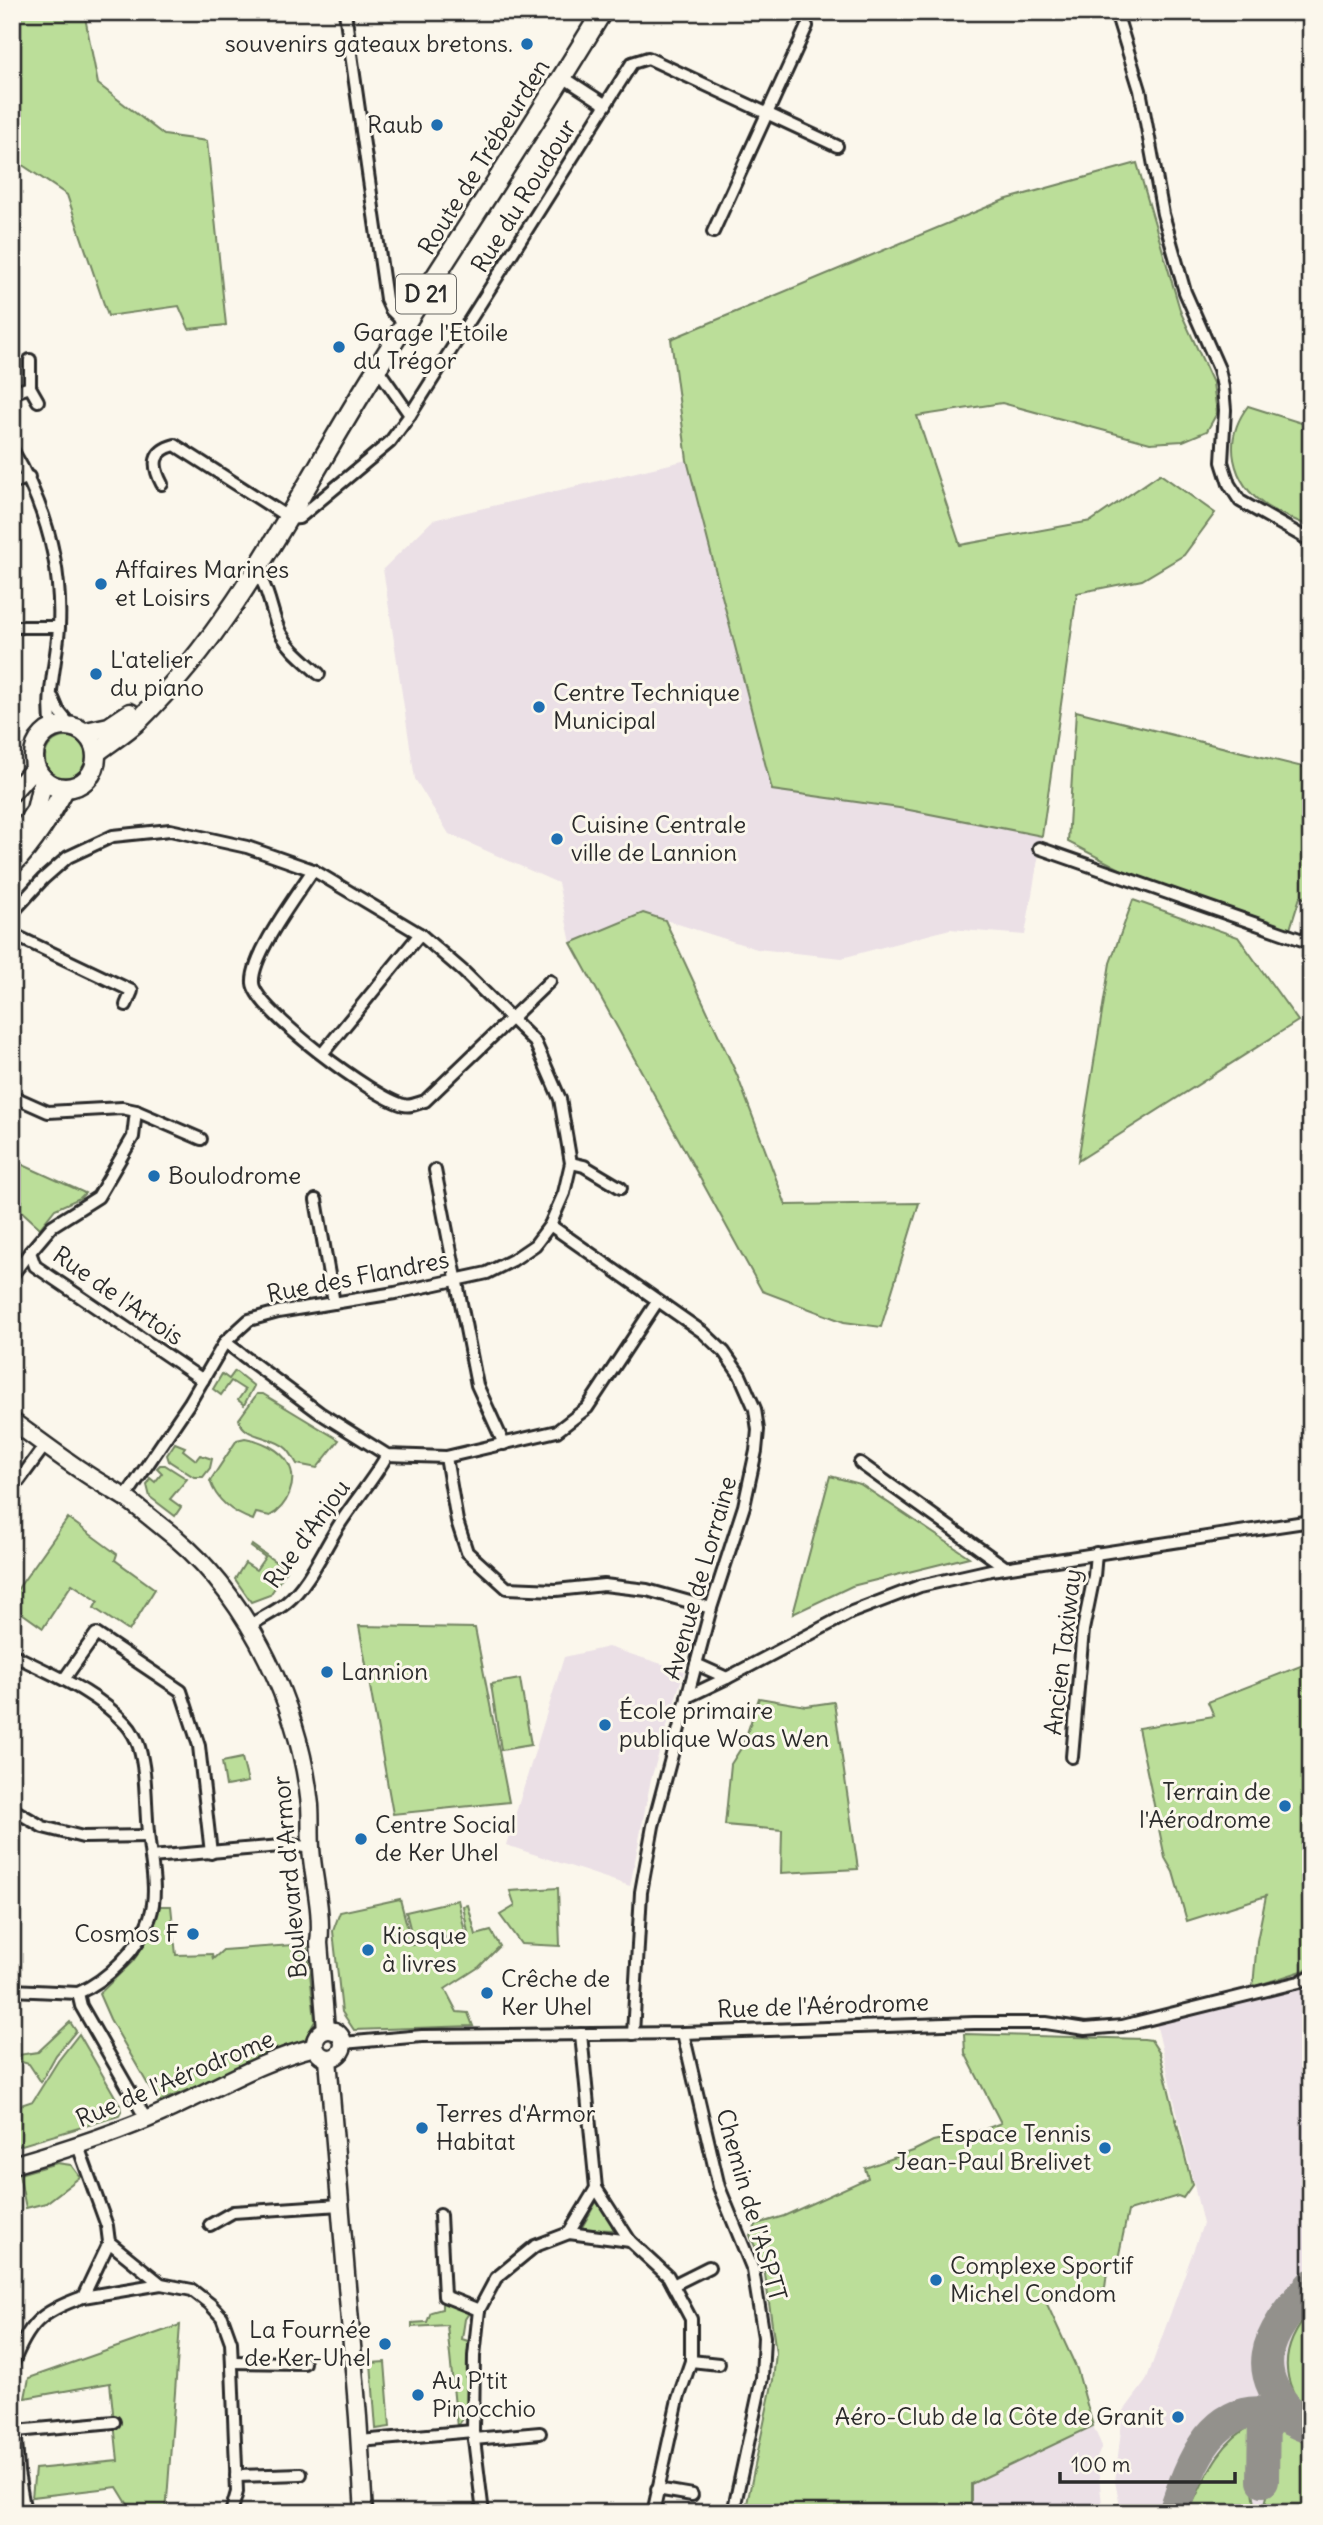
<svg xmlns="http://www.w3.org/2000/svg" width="1323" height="2525" viewBox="0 0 1323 2525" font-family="Delius,sans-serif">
	<rect width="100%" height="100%" fill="#fbf7ec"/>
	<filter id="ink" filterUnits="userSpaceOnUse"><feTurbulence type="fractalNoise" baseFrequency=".0143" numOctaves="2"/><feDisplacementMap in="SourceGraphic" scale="14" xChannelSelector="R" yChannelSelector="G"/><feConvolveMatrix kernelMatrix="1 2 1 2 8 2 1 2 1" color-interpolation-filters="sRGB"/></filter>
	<g filter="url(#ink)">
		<g fill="#ebe0e6">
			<path d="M687,460l85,329 127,19 143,28 -17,99 -75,-6 -108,29 -85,-9 -114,-36 -72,30 -13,-60 -109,-49 -34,-55 -32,-210 50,-49z"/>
			<path d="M608,1647l76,24 -33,108 -21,107 -124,-41 58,-188z"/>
			<path d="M1311,1976v537h-189l-7,-31 8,-70 23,-31 57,-157 -48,-206z"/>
			<path d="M1093,2426l9,20 -5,12 6,55h-132l-1,-29z"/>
		</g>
		<g fill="#bbde99" stroke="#738462" stroke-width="2">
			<path d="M12,12h72l14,72 66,51 43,6 19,184 -37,4 -10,-23 -71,10 -41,-121 -55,-37z"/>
			<path d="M1137,163l44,150 32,70 4,30 -10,18 -24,10 -33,2 -148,-40 -85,13 43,129 131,-24 69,-47 55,39 -31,42 -42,25 -65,13 -35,243 -143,-28 -127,-18 -85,-330 -16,-121 333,-139z"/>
			<path d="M1248,406l63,20v101c-15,-7 -32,-13 -45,-21 -35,-24 -44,-66 -18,-100z"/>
			<path d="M1076,711l235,58v131l-11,-3 -10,32 -166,-58 -56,-29z"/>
			<circle cx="66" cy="758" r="21"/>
			<path d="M1133,900l105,37 60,84 -220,140 32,-198z"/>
			<path d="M643,913l22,7 72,155 49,130 133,-2 -38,124 -37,-5 -82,-31 -191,-348z"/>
			<path d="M12,1160l73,33 -5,5 -25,11 -15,19 -22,-20 4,-7 -10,-7z"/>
			<path d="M235,1371l19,15 -10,19 -6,-5 7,-10 -14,-9 -10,14 -8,-6 9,-15 7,5z"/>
			<path d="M257,1394h6l76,46 -22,28 -20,-4c-3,-5 -6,-11 -10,-15 -14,-14 -44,-10 -48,-30z"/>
			<path d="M245,1438c15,2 35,11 43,25 11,18 -1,44 -18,53l-14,-3 -3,7c-20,-7 -36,-18 -43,-39l27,-41z"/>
			<path d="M175,1443l10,4 -2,3 13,10 4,-5 12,4 -2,9 -7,9h-9l-25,-16 -2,-6z"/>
			<path d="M160,1465h5l22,14 -17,20 11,8 -6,9 -25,-19 -3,-12 3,-7 5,4 7,-9 -5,-5z"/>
			<path d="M830,1476l30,8 109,73 -117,29 -59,28z"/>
			<path d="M68,1518l49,36 -2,6 40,29 -26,42 -35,-23 4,-7 -26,-17 -29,44 -31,-22v-9z"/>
			<path d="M252,1545l35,25 -17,25 -19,7 -16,-23 10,-16 11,7 9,-13 -14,-10z"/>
			<path d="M359,1626l116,2 34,174 -116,12z"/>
			<path d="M1311,1662v302l-6,6 -52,17 4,-46 9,-45 -79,25 -14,-49 -8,-14 -27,-130 76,-12 -6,-14z"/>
			<path d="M520,1679l11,66 -30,5 -10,-66z"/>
			<path d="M759,1698l47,8 28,-4 24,167 -77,4 1,-43 -57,-5 6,-61 12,-19z"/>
			<path d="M242,1758l6,24 -22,4 -4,-24z"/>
			<path d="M558,1888l2,58 -39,-2 -21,-29 15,-9 -5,-15z"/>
			<path d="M400,1899l12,46 56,-12 -5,-27 5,-1 8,30 15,-4 9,15 -21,21 -34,22 12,23 11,1 5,13 -119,4 -12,-18 -9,-81 7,-19z"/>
			<path d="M458,1900l7,32 -51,12 -8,-32z"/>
			<path d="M160,1906h11l5,49 36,-1 1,5 10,-9 84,-6 8,77 -12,22 -145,59 -48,-83 -11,-25 34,-33 19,-28z"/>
			<path d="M70,2022l6,9 -20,24 -15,27 -12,-18 -11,-3v-6l20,-3z"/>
			<path d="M79,2034l41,71 1,7 -2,4 -107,32v-40l21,-7 25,-40z"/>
			<path d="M964,2034l180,5 7,1 9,14 32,131 -9,13 -5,-2 -50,15 -10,48 -15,4 4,9 -2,16 -59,14 31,67 16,57 -122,58v29h-226l28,-133 3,-27 -12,-86 -14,-32 7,-11 27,-8 84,-38 -3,-10 48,-17 20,-10 50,-11 18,-7 -36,-70z"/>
			<path d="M57,2163l14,2 9,12 -34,26 -20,5 -7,-34z"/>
			<path d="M599,2197l15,33 -33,-1z"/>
			<path d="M442,2300l27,13 -4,6 -3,20 6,2 -1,72 -10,14 -10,-102 -35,2v-4l15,-1 4,-10 11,-3z"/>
			<path d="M1311,2311v106c-33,-35 -31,-71 0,-106z"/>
			<path d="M180,2325l-14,188h-33l-16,-26 -85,10 3,-28 83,-8 -8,-78 -85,15 4,-20z"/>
			<path d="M385,2362l5,65 -14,2 -5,-66z"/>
			<path d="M1272,2424l17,6 22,15v68h-48l4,-17 -14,-6 3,23h-65l-1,-4c15,-31 30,-69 63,-84l-2,56h22z"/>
		</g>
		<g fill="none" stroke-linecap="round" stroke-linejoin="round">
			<g stroke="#93918c" stroke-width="32">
				<path d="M1304,2425c-60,-53 -39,-88 7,-140"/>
				<path d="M1263,2481l1,-68"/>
				<path d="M1174,2513c16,-50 40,-117 107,-97 8,3 17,8 25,11"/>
			</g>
			<g stroke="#2b2b2b" stroke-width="16">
				<g id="street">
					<path d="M345,12l41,287 5,11 15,15"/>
					<path d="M1116,12l24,78 23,124 22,78 34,77 4,18 2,23 -3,52 7,22 11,17 71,40"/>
					<path d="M563,77l43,28"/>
					<path d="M713,232l94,-206"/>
					<path d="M375,371l7,4 28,40"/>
					<path d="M30,387v-27"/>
					<path d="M12,393l18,-6 8,14"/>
					<path d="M12,449c32,54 50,115 47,178 -2,33 -13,68 -7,101"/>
					<path d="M12,484l17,-7"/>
					<path d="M162,484c-10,-19 -10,-33 13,-39l108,69 4,5 12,-1 91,-76 20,-27 222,-352 16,-5 189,88"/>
					<path d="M253,578l9,3c9,17 10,36 19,53 9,16 24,27 38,40"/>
					<path d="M12,627h47"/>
					<path d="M53,698l5,12 12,15"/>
					<path d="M1039,848l272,95"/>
					<path d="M313,870c-16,25 -62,85 -60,113 2,27 122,116 151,122 6,2 14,-2 21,-4l125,-120"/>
					<path d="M12,913l31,-34 25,-22 45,-21 57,-6 77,17 66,23 107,64 44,38 71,70 25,57 11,64 -7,30 -14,32 -15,20 -22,15 -26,13 -92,20 -117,19 -29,8 -24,22 -35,60 -65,96"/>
					<path d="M12,934l120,57 -6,14"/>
					<path d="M322,1054l98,-120"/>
					<path d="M12,1096l36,16 74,-4 14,3 -3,26 -35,60 -46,29 -22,26 5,14 168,114"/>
					<path d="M136,1111l65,28"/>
					<path d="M571,1163l13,3 37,22"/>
					<path d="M435,1170l42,215 27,59"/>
					<path d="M316,1200l18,103"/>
					<path d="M550,1225l154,108 20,19 16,23 15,34 3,21 -2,21 -12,55 -33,102 -58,218 -12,66 -8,142"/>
					<path d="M12,1275l18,-23"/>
					<path d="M225,1342l95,71 67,42 59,2 111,-26 30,-23 70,-106"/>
					<path d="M446,1457l11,64 10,31 40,36 49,2 48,-5 43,5 64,18"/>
					<path d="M860,1463l145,104"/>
					<path d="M12,1490l34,-46"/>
					<path d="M249,1626c12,-8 26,-14 37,-23 23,-18 39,-57 55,-81 15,-23 33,-43 46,-67"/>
					<path d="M12,1654c40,21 82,36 114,70 5,5 11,16 13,23 8,27 6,57 9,85 2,28 11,58 2,85 -10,31 -42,63 -72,76l3,13 65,113"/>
					<path d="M696,1664l31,14"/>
					<path d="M65,1678l31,-44 85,57 18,55 12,107"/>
					<path d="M687,1697l40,-19 125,-66 68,-26 71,-16 320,-49"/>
					<path d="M1072,1757l11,-127 11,-54 2,-23"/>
					<path d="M12,1809l31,18 40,10 65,-1"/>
					<path d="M151,1857l141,-12 19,3"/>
					<path d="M12,1990l66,3"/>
					<path d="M683,2033l36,154 34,83 11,67 -2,41 -29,135"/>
					<path d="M581,2034l15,154 34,53"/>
					<path d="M343,2043l79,-7 261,-3 291,-10h72l39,6 37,-3 177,-44 12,-6"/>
					<path d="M440,2215l4,81 35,14"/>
					<path d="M210,2225l23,-13 107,-7"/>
					<path d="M569,2233l27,-45"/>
					<path d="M109,2242l52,42 31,6 18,14 12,13 9,25 6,150 -6,21"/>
					<path d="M673,2285l36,-18"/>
					<path d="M83,2297l78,-13"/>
					<path d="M691,2361l28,3"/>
					<path d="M232,2362l72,1"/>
					<path d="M12,2366c16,-42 28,-54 71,-69l26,-55 -2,-16 -29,-80"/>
					<path d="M12,2372l6,100 7,41"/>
					<path d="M16,2431l98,-9"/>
					<path d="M474,2439l66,-6"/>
					<path d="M360,2441l113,-10"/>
					<path d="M236,2476l65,-2"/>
					<path d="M657,2489l35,6"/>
					<path d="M483,2513l-10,-82 1,-75 5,-46 17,-32 39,-32 34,-13 61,8 38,35 23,43v42l-13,38 -25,114"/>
				</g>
			</g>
			<g stroke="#2b2b2b" stroke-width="21">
				<g id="secondary">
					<path d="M12,793l23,-26"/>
					<path d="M12,1421c24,17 46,34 70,50 14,10 30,18 45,28 17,13 34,27 50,40 74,63 123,170 133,266 1,14 0,28 1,43 2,32 12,62 8,95l7,87"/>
					<circle cx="329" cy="2044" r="14"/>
					<path d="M328,2059l30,358 6,96"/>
					<path d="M12,2165c53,-15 106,-32 156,-55 49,-22 94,-50 147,-63"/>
				</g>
			</g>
			<g stroke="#2b2b2b" stroke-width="23">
				<g id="primary">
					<circle cx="65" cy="757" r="31"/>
					<path d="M86,732l23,-5 21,-14"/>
					<path d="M97,752c13,-10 29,-20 42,-32 102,-100 161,-230 237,-350 75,-119 153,-237 226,-358"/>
					<path d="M12,845l24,-35 7,-31"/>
					<path d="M12,865c22,-22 38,-49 53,-77"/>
				</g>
			</g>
			<use href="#street" stroke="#fbf7ec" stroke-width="10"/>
			<use href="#secondary" stroke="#fbf7ec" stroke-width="16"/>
			<use href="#primary" stroke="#fbf7ec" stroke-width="18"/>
		</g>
	</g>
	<g fill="#1f6fb2" stroke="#fbf7ec" stroke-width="2.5">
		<circle cx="527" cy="44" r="7"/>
		<circle cx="437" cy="125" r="7"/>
		<circle cx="339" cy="347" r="7"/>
		<circle cx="101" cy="584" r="7"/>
		<circle cx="96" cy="674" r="7"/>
		<circle cx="539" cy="707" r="7"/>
		<circle cx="557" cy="839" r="7"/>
		<circle cx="154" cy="1176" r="7"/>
		<circle cx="327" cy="1672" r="7"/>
		<circle cx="605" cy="1725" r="7"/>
		<circle cx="1285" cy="1806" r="7"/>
		<circle cx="361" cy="1839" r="7"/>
		<circle cx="193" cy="1934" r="7"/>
		<circle cx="368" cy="1950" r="7"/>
		<circle cx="487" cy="1993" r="7"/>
		<circle cx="422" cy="2128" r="7"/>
		<circle cx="1105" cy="2148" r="7"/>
		<circle cx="936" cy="2280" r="7"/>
		<circle cx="385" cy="2344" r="7"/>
		<circle cx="418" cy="2395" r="7"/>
		<circle cx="1178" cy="2417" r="7"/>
	</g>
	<g text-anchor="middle" stroke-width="6" stroke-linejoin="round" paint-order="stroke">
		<rect fill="#fbf7ec" stroke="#696865" stroke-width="2" x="396" y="274.5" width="60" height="39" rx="5"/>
		<g font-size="23" font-weight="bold" fill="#2b2b2b">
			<text x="426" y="302">D 21</text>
		</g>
		<g font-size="24" fill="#2b2b2b" stroke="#fbf7ec" text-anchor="start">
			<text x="513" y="52" text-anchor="end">souvenirs gateaux bretons.</text>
			<text x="423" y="133" text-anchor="end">Raub</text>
			<text x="353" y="341">Garage l'Etoile<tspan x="353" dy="28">du Trégor</tspan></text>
			<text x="115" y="578">Affaires Marines<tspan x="115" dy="28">et Loisirs</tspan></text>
			<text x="110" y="668">L'atelier<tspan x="110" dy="28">du piano</tspan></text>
			<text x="553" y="701">Centre Technique<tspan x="553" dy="28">Municipal</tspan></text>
			<text x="571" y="833">Cuisine Centrale<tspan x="571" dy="28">ville de Lannion</tspan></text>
			<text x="168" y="1184">Boulodrome</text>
			<text x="341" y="1680">Lannion</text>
			<text x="619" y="1719">École primaire<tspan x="619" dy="28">publique Woas Wen</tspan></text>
			<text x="1271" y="1800" text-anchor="end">Terrain de<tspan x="1271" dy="28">l'Aérodrome</tspan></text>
			<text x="375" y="1833">Centre Social<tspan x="375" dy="28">de Ker Uhel</tspan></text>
			<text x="179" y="1942" text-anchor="end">Cosmos F</text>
			<text x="382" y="1944">Kiosque<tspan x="382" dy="28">à livres</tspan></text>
			<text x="501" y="1987">Crêche de<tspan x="501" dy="28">Ker Uhel</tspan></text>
			<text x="436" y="2122">Terres d'Armor<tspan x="436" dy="28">Habitat</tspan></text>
			<text x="1091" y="2142" text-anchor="end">Espace Tennis<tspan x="1091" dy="28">Jean-Paul Brelivet</tspan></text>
			<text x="950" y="2274">Complexe Sportif<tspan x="950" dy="28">Michel Condom</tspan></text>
			<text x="371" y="2338" text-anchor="end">La Fournée<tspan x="371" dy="28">de Ker-Uhel</tspan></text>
			<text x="432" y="2389">Au P'tit<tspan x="432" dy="28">Pinocchio</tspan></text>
			<text x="1164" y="2425" text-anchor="end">Aéro-Club de la Côte de Granit</text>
		</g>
		<g font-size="24" fill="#2b2b2b" stroke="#fbf7ec">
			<text transform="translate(484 157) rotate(-58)" y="8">Route de Trébeurden</text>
			<text transform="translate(524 196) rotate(-58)" y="8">Rue du Roudour</text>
			<text transform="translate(358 1277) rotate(-11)" y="8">Rue des Flandres</text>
			<text transform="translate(118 1296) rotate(35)" y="8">Rue de l'Artois</text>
			<text transform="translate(307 1534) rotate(-54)" y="8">Rue d'Anjou</text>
			<text transform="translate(700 1578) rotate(-74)" y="8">Avenue de Lorraine</text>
			<text transform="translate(1063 1652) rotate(-83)" y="8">Ancien Taxiway</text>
			<text transform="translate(290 1877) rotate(-95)" y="8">Boulevard d'Armor</text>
			<text transform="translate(823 2006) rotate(-2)" y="8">Rue de l'Aérodrome</text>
			<text transform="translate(175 2079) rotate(-23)" y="8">Rue de l'Aérodrome</text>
			<text transform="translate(751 2205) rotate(74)" y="8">Chemin de l'ASPTT</text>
		</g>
	</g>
	<rect width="1323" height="2525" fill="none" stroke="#fbf7ec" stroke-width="42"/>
	<rect x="21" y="21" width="1281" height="2483" fill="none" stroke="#2b2b2b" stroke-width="2.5" filter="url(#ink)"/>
	<path d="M1060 2472v10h175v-10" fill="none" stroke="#2b2b2b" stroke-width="3.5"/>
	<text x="1071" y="2472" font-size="21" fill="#2b2b2b" stroke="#fbf7ec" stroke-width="5" paint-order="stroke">100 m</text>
</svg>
